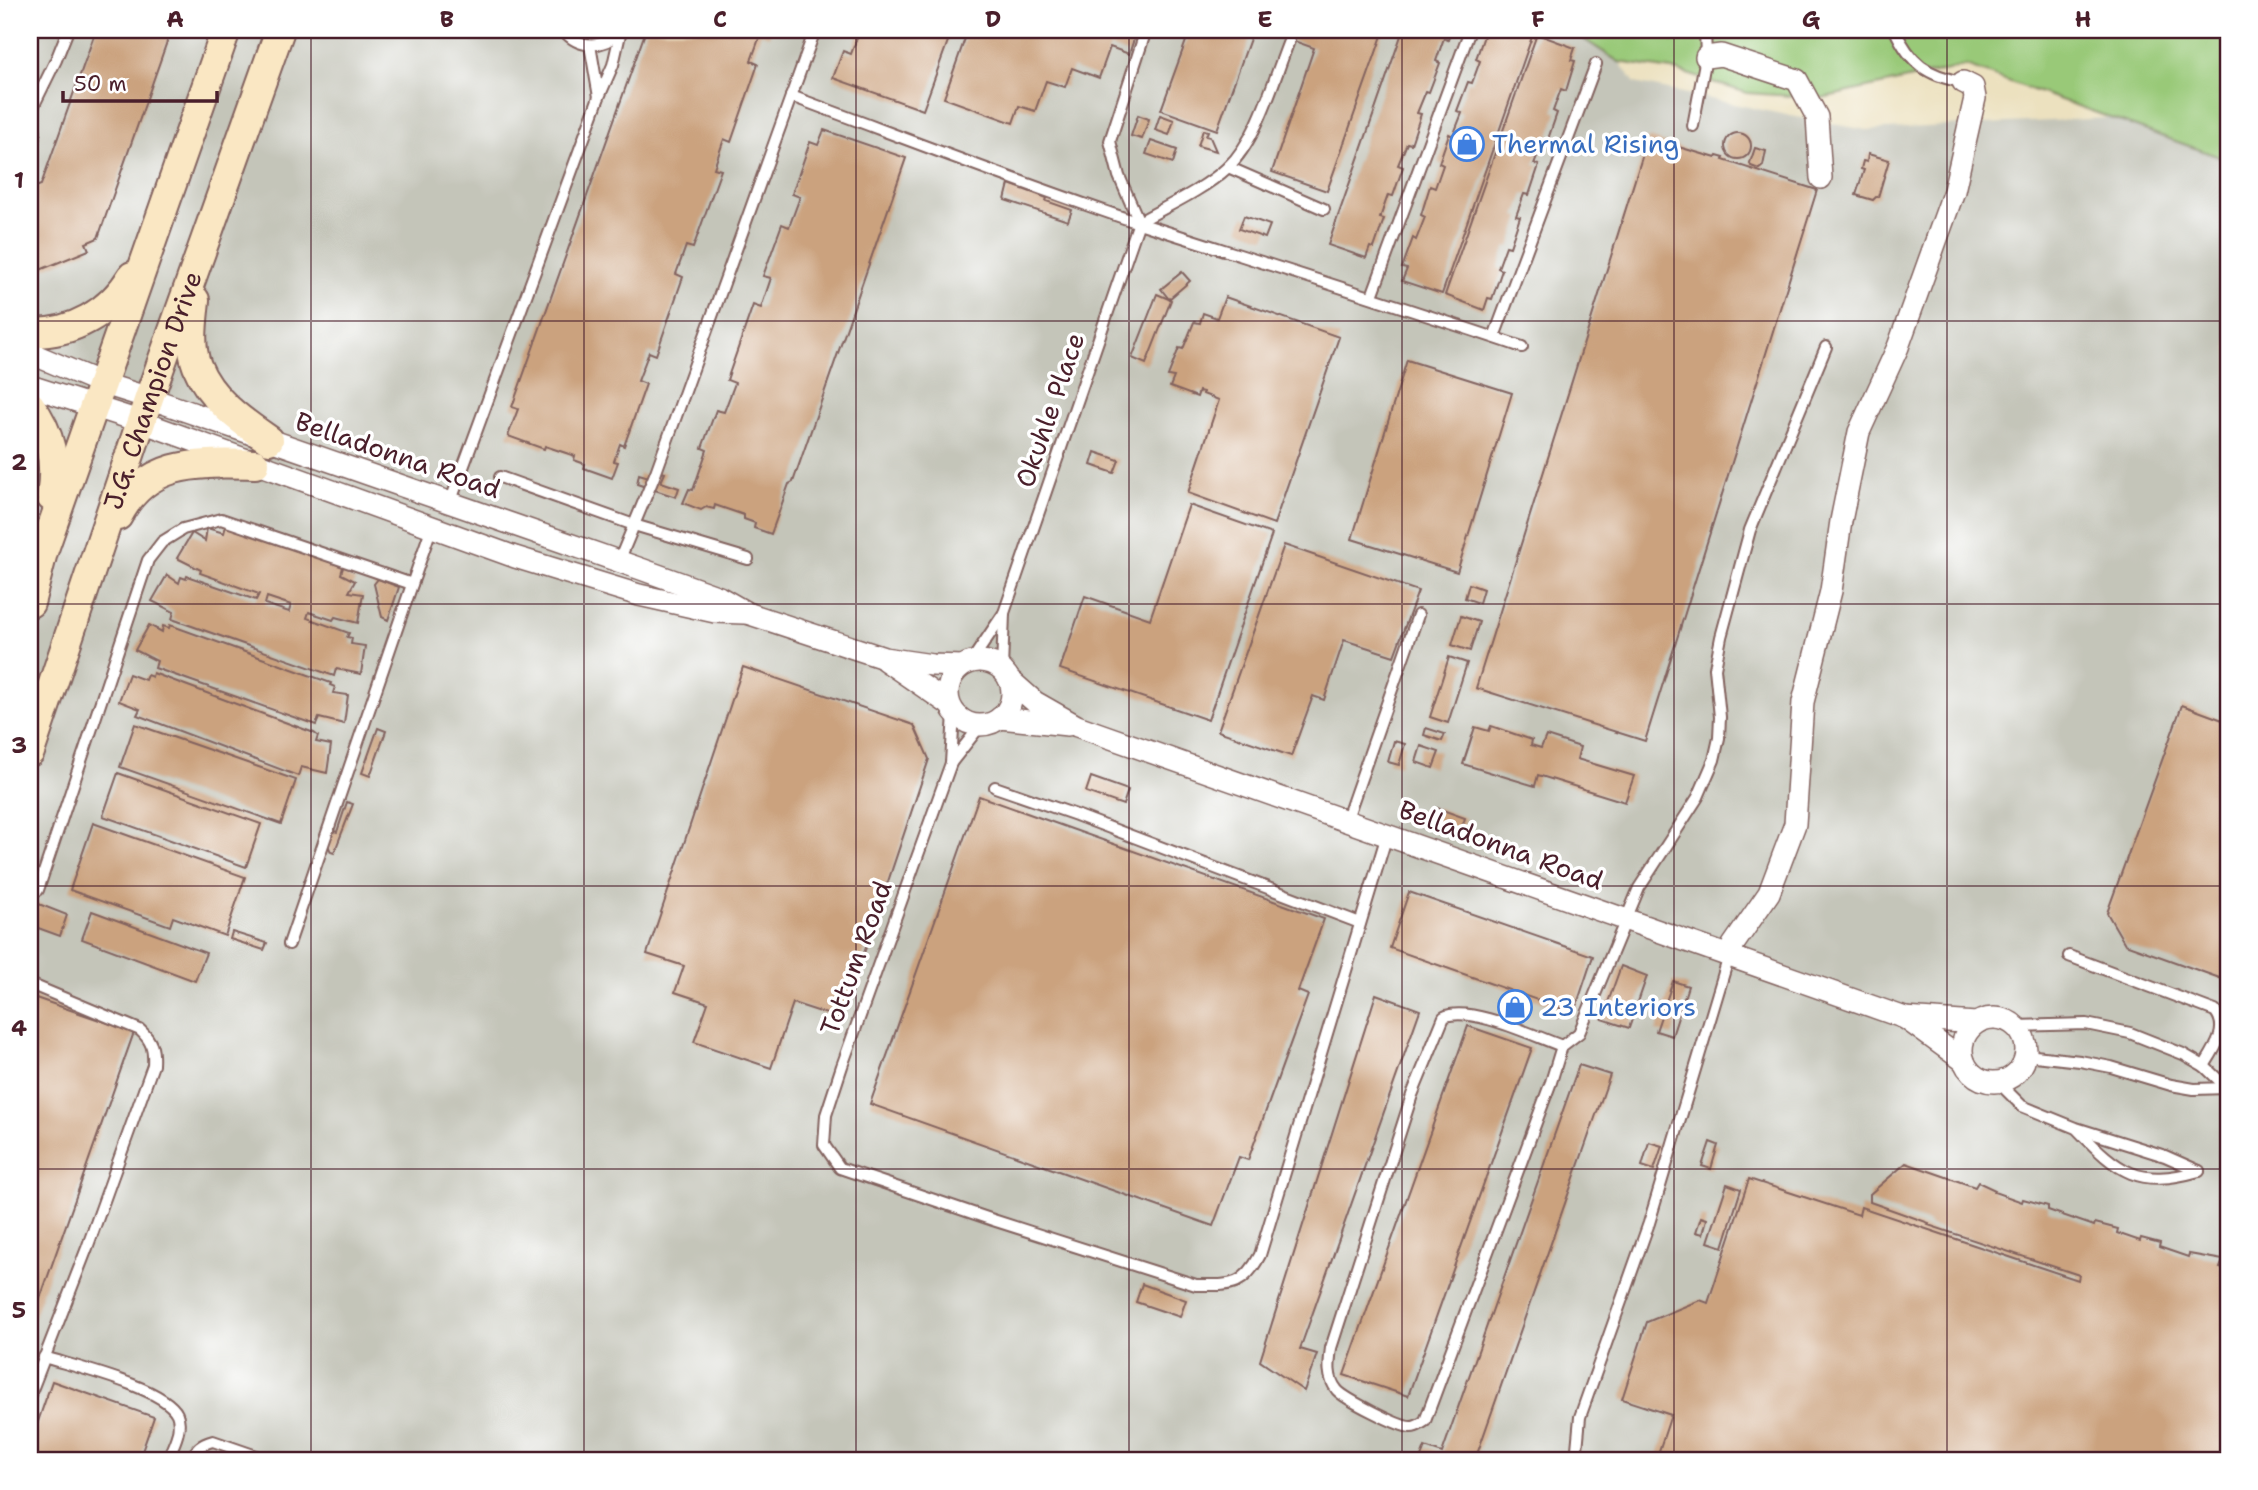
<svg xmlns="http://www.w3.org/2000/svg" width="2258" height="1490" viewBox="0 0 2258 1490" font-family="'Shantell Sans',sans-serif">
	<rect width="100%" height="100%" fill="#fff"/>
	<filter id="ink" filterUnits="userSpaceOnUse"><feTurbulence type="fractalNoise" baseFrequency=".0143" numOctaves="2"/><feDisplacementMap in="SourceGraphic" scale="14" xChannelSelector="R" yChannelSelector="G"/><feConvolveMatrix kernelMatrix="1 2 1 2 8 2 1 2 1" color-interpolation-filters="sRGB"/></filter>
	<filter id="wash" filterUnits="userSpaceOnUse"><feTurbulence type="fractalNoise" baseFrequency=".00686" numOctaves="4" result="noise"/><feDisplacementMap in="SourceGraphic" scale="28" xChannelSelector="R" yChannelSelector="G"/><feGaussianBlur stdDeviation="1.57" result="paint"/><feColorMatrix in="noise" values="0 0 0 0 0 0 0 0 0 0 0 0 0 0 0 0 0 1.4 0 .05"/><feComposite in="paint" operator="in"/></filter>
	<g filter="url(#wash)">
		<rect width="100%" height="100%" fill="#ece1bf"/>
		<path fill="#c4c5b9" d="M30,30h1536l16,8 37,24 16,21 156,33 75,14 243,-12 119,42v1300h-2198z"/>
		<path fill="#99c978" stroke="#727452" stroke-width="2" d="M1586,30h642v130l-262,-94 -144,32 -75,-5 -69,-22 -59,-9 -37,-24z"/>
		<g id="blocks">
			<g fill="#cba27e" fill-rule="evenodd">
				<path d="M96,30h75l-73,208 -12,5 3,7 -59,24v-85l11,-4z"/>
				<path d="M646,30h125l-2,6 -8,-3 -10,28 7,3 -27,78 -7,-3 -10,29 7,2 -28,78 -7,-2 -10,28 7,3 -27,78 -7,-3 -11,29 8,3 -22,62 -4,-2 -6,17 4,1 -6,16 -28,-10 1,-4 -11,-4 1,-4 -30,-10 -1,3 -36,-13 10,-27 -6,-2z"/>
				<path d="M860,30h92l-29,80 -90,-32 10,-27 8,3z"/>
				<path d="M968,30h169l-8,24 -19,-7 -11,31 -27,-10 -7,19 -19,-6 -11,30 -16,-5 -6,17 -69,-25z"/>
				<path d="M1190,30h72l-8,7 -3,-1 -34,94 -56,-20z"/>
				<path d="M1263,30h121l-57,161 -55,-19 42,-124z"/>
				<path d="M1403,30h48l-3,10 -4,-2 -8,23 4,2 -11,29 -3,-1 -9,22 4,1 -10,30 -4,-1 -9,22 5,2 -10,29 -5,-1 -8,23 4,1 -10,29 -4,-1 -4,11 -38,-13z"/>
				<path d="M1486,30h37l10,4 -91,260 -40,-13 5,-12 -5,-1 11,-30 3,2 9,-23 -4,-2 9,-29 5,2 8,-23 -4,-2 10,-29 4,2 9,-23 -5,-2 11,-29 4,1 8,-22 -4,-2z"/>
				<path d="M1537,34l38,14 -4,12 4,1 -9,30 -5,-2 -8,22 4,2 -10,29 -4,-1 -9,23 5,1 -10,30 -5,-1 -8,22 4,1 -10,30 -4,-1 -8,22 4,2 -10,29 -4,-1 -4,12 -39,-15z"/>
				<path d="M1138,115l11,4 -7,20 -11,-3z"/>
				<path d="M1160,115l14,5 -5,15 -14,-5z"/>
				<path d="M824,130l82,28 -113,324 -4,2 -18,50 -17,-6 1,-5 -11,-4v-4l-29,-10 -1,4 -8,-2 -5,3 -18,-7 6,-14 4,1 14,-40 -5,-2 14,-38 8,2 11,-29 -8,-3 26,-75 8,3 10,-30 -8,-2 19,-52 7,3 11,-30 -8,-3 18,-52 8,3z"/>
				<path d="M1203,130l5,1 -2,5 4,1 6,14 -18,-5z"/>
				<circle cx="1738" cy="146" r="13"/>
				<path d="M1648,138l68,20 1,-2 7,2 -1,2 94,30 -172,551 -169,-53z"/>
				<path d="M1151,141l26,9 -4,13 -27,-9z"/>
				<path d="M1755,148l11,3 -3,15 -4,3 -8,-3 -1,-3z"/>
				<path d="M1868,154l21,6 -11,37h-2l-3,3 -17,-5 8,-25 -3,-1 2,-8 4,1z"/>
				<path d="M1009,184l38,14 -1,3 26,9 -4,11 -63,-21z"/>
				<path d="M1244,216l26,9 -5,13 -26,-9z"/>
				<path d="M1182,272l8,9 -21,18 -8,-10z"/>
				<path d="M1157,294l14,6 -25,64 -14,-6z"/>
				<path d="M1225,297l114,40 -65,187 -86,-31 31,-93 -16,-6v-2l-4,-1 -2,6 -27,-10 4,-10 -6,-1 11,-28 4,1 11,-27 6,1 3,-10 14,5z"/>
				<path d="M1407,360l105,33 -55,179 -105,-33z"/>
				<path d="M1095,452l24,8 -5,13 -23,-8z"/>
				<path d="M658,471l7,2 -4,9 18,6 -3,9 -39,-13 2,-10 17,5z"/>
				<path d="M1189,505l83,29 -64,186 -148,-51 25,-73 65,23z"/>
				<path d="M227,522l117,42 -3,10 14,7 -6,11 14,2 -5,29 -23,-6 -2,3 -24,-8 -2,6 42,15 -2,4 5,1 -1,6 14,2 -4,28 -25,-5 -2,7 -162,-57 2,-7 -22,-11 15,-26 12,8 2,-6 5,2 1,-3 69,24 3,-6 -59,-21 1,-3 -24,-12 15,-25 13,8 2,-13 17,5zM267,597l24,8 -2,7 -24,-8z"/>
				<path d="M1284,545l134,46 -24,65 -50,-16 -20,60 -11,-4 -22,60 -73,-25z"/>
				<path d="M378,579l21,8 -11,33 -6,-3 -8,-33z"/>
				<path d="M1469,584l14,5 -4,14 -14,-5z"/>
				<path d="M1461,616l18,6 -9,29 -18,-6z"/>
				<path d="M149,625l13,7 1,-6 6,2 1,-3 161,58 -1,2 5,2 -2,6 15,2 -4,29 -25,-6 -3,7 -161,-57 2,-7 -22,-11z"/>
				<path d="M1449,657l18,6 -19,60 -18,-6z"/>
				<path d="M743,667l171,58 15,34 -87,260 -49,-16 -22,65 -77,-26 14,-39 -33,-11 9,-26 -37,-12z"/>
				<path d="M153,673l161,60 4,3 -2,6 15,3 -4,28 -26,-6 -3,9 -161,-61 3,-6 -21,-8 10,-27 16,6 2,-5 5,2z"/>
				<path d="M2182,705l46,17v259l-103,-37 -18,-31z"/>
				<path d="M135,724l161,56 -15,44 -161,-57z"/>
				<path d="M1491,726l41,14 -1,5 10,3 5,-12 34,11 -3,12 57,17 -9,26 -87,-27 -3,11 -72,-22 12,-37 14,4z"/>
				<path d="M378,728l8,3 -16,45 -8,-3z"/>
				<path d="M1426,728l19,6 -3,7 -18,-6z"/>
				<path d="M1394,741l11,3 -6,21 -11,-3z"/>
				<path d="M1421,746l18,6 -6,16 -17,-6z"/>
				<path d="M118,773l143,51 -15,43 -143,-51z"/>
				<path d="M1091,777l37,13 -5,15 -37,-13z"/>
				<path d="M979,796l345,123 -26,72 10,4 -60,165 -9,-3 -26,69 -343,-122z"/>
				<path d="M347,802l6,2 -19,49 -3,-1 -4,-10 4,-12 6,2z"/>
				<path d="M1437,808l28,10 -4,13 -28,-10z"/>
				<path d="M93,823l152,54 -20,59 -52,-19 -3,9 -100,-36z"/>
				<path d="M1409,892l184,64 -19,57 -184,-65z"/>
				<path d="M31,901l36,14 -7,21 -30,-11z"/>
				<path d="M92,911l114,42 -11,28 -113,-42z"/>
				<path d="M232,932l35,11 -3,7 -34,-11z"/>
				<path d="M1621,966l26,10 -18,52 -27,-9z"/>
				<path d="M1673,981l15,5 -16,50 -16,-5z"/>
				<path d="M1376,994l44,16 -120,339 17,5 -13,37 -44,-30z"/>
				<path d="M30,996l104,36 -104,295z"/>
				<path d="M1468,1026l64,22 -124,348 -64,-21z"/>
				<path d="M1579,1065l31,10 -135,385h-55l5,-13 17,6z"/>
				<path d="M1649,1142l13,4 -8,24 -12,-4z"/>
				<path d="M1710,1142l8,3 -7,24 -9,-3z"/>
				<path d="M1906,1163l69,24 3,-5 17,8 -1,2 28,10 1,-3 25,7v4l46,16 1,-3 23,6 -1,4 23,8 1,-3 19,5 -1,4 29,10 1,-3 34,6 -3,8 8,2v190h-572l15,-45 -49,-16 25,-77 53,-22 8,3 41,-124 110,36 2,-8 217,73 1,-5 -151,-50 1,-2 -59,-21v-8z"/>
				<path d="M1727,1184l14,5 -18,58 -15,-5z"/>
				<path d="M1701,1217l6,2 -4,15 -7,-2z"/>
				<path d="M1142,1284l44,16 -6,17 -44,-15z"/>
				<path d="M52,1381l102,36 -15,43h-109v-15z"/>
			</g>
		</g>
	</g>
	<g filter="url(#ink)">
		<use href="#blocks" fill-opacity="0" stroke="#83635f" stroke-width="2"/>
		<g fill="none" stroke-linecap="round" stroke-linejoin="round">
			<g stroke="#83635f" stroke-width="14">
				<g id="lane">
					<path d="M563,30c16,19 39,19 57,2"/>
					<path d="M1895,30c15,33 32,46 68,52"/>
					<path d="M590,45l9,52"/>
					<path d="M791,96c116,43 231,88 348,127 128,41 256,81 383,124"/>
					<path d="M30,113l26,-53 12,-30"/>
					<path d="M30,116c7,13 5,22 0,36"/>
					<path d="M1693,126l13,-69 -1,-27"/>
					<path d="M1228,167l96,42"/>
					<path d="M1139,222c28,-16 64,-32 88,-54 31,-29 46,-87 62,-127"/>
					<path d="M1139,222l-20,-46 -9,-35 36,-111"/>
					<path d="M1372,296l98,-266"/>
					<path d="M1494,337l102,-273"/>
					<path d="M500,477l134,48 114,34"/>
					<path d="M450,503l149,-406 14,-32 8,-35"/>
					<path d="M619,561l37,-89 159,-442"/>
					<path d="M971,662l33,-49 135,-391"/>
					<path d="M1002,670l2,-57"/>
					<path d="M954,713l-3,50 -109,303 -16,49 -2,30 16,23 153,52 203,65c34,0 47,3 64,-30l127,-420"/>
					<path d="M951,763l30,-38"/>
					<path d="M995,787l81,28 284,108"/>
					<path d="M1346,821l72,-206"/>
					<path d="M38,890l110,-330 14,-18 21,-13 38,-10 191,65"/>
					<path d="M289,944l143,-418"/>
					<path d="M2069,956l146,55c15,17 -1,39 -11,55"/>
					<path d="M30,984l110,46c12,11 14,19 13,35l-66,183 -57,147"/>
					<path d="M2016,1026l70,-2 44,9 53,21 21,12 23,22"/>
					<path d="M1562,1046c-28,-10 -92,-41 -118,-29l-32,78 -81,253c-2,15 -4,30 6,42 8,9 62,37 74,37 6,0 9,-3 14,-6l126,-339 11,-36 17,-13 60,-145 59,-91 16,-37 5,-22 1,-21 -5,-49 6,-31 29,-107 76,-183"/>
					<path d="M2026,1055l54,6 31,6 60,18 23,4 34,-1"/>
					<path d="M1998,1082l24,24 54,22 89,28 34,15"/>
					<path d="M2078,1130c41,43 60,58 121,41"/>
					<path d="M44,1357c28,9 120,30 133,57 6,15 -4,32 -10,46"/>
					<path d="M191,1460c5,-11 10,-16 22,-19l55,19"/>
					<path d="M1576,1460l4,-43 69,-194 80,-267"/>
				</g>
			</g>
			<g stroke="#83635f" stroke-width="24">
				<g id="street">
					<path d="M1706,57l15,-2 76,25 20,37 4,61"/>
					<path d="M30,353l71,30 48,15 492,171 78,28 28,16 137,45 48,7 29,1"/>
					<path d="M30,386l112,36 373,135 124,38 76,17 29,1"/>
					<path d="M885,660l64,44"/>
					<circle cx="980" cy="693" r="32"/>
					<path d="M1009,679l26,23 42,24 828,292 71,5"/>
					<path d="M1000,718l68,7"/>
					<path d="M1729,956l4,-11 36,-52 26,-69 8,-122 28,-111 10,-70 18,-89 39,-85 56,-156 21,-93 -2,-11 -10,-5"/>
					<circle cx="1994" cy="1050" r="32"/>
					<path d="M1905,1018l59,43"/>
				</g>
			</g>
			<g stroke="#83635f" stroke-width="32">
				<g id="secondary">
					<path d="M195,300c-2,21 -6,46 2,66 13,33 44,55 72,74"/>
					<path d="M30,333c42,1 80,-20 102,-57"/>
					<path d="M30,405c21,28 27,57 21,92"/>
					<path d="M118,516c29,-57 81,-53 137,-52"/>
					<path d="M30,603l13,-51 183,-522"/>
					<path id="s1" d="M30,752l119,-354 131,-368"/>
				</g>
			</g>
			<use href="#lane" stroke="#fff" stroke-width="10"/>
			<use href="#street" stroke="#fff" stroke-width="21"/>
			<use href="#secondary" stroke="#fae7c3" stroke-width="28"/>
		</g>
	</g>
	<path fill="none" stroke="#4a1f2b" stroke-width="2" stroke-opacity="0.55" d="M311,30v1430M584,30v1430M856,30v1430M1129,30v1430M1402,30v1430M1674,30v1430M1947,30v1430M30,321h2198M30,604h2198M30,886h2198M30,1169h2198"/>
	<defs>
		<g id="shop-ring" transform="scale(1.75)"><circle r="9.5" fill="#fff" stroke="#3f7fe0" stroke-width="1.5"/><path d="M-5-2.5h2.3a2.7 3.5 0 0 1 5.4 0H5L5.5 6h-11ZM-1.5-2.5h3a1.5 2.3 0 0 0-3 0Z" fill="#3f7fe0"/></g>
	</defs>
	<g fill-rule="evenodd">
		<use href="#shop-ring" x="1467" y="144"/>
		<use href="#shop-ring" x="1515" y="1007"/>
	</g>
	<g text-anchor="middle" stroke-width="7" stroke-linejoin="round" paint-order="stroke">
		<g font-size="26" fill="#366cbe" stroke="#fff" text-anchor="start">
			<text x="1492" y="153">Thermal Rising</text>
			<text x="1540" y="1016">23 Interiors</text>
		</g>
		<g font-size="26" fill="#4a1f2b" stroke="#fff">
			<text dy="9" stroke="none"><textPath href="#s1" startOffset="382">J.G. Champion Drive</textPath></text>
			<text transform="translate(1050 410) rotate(-71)" y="9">Okuhle Place</text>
			<text transform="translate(398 455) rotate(19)" y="9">Belladonna Road</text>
			<text transform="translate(1501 845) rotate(20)" y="9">Belladonna Road</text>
			<text transform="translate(856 958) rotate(-70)" y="9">Tottum Road</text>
		</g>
	</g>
	<rect width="2258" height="1490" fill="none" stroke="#fff" stroke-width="77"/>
	<path d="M63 91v10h154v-10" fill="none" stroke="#4a1f2b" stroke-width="3.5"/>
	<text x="74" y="91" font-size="21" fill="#4a1f2b" stroke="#ffffff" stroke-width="5" paint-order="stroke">50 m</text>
	<rect x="38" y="38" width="2182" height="1414" fill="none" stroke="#4a1f2b" stroke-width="2.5"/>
	<g font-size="23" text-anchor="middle" font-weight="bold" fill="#4a1f2b">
		<text x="175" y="27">A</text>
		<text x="447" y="27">B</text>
		<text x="720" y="27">C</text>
		<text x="993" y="27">D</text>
		<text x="1265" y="27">E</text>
		<text x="1538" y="27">F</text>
		<text x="1811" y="27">G</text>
		<text x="2083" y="27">H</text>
		<text x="19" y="188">1</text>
		<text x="19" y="470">2</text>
		<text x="19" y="753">3</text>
		<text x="19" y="1036">4</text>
		<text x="19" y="1318">5</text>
	</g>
</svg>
